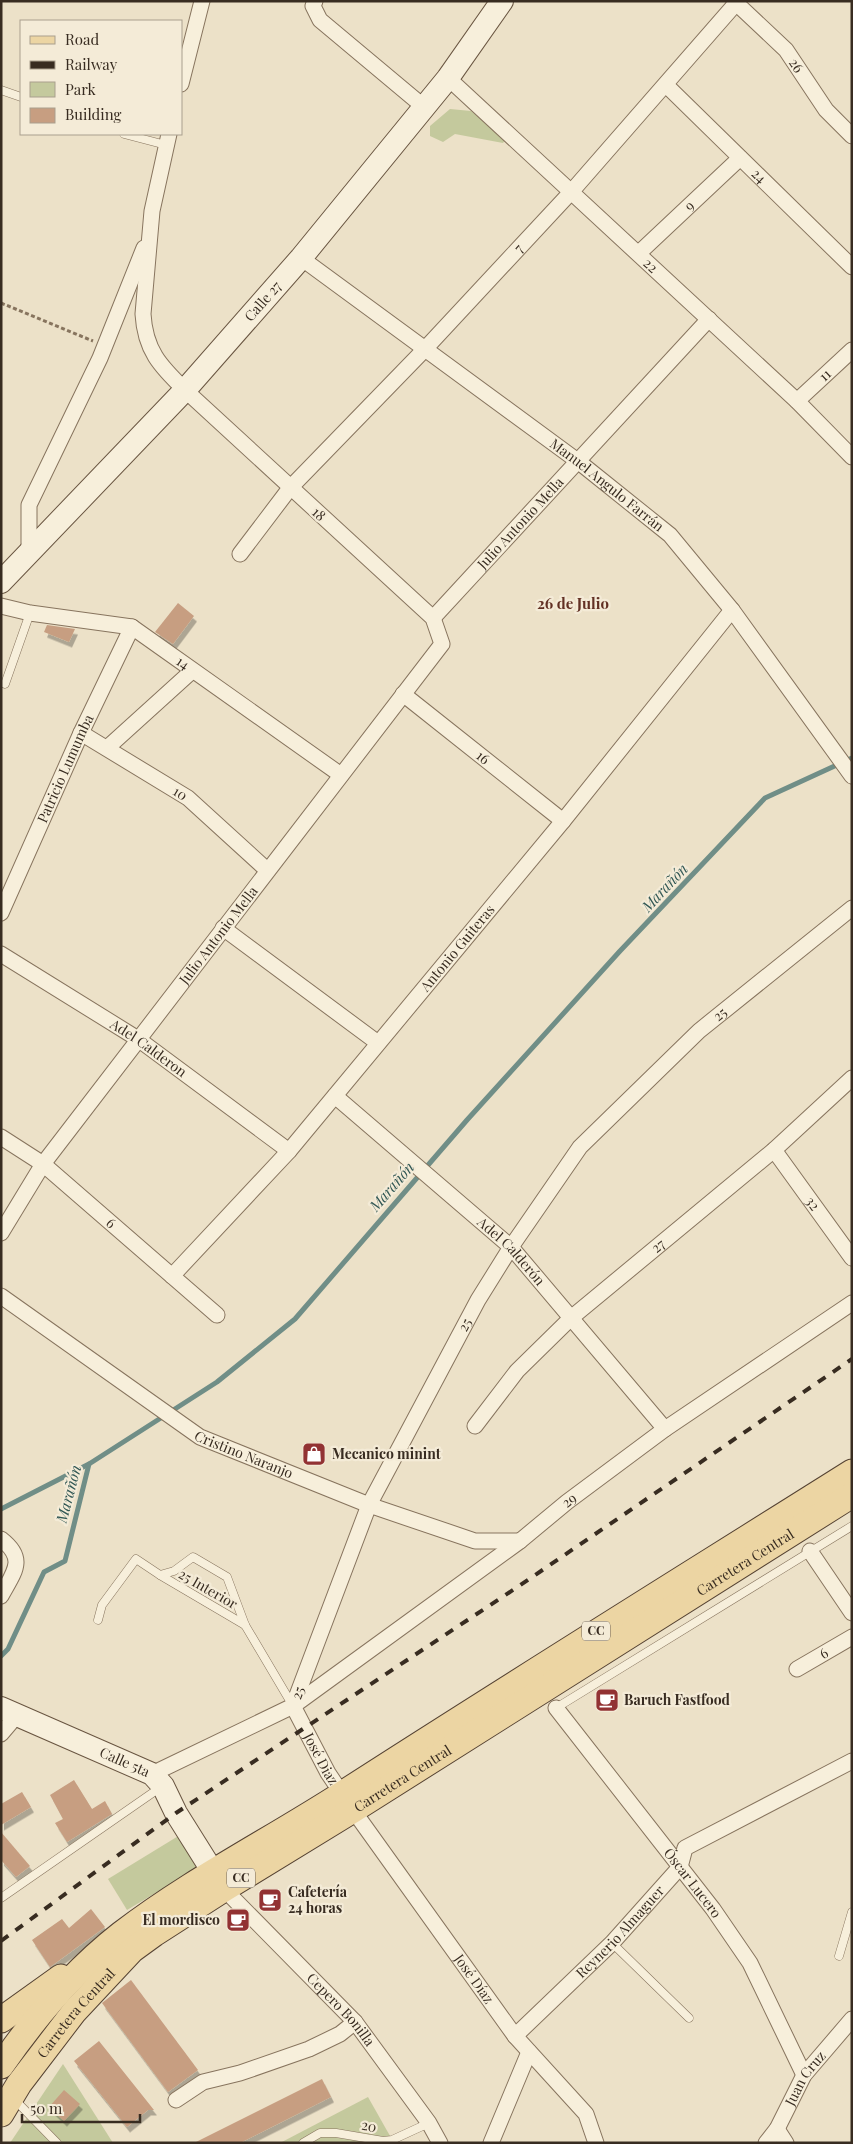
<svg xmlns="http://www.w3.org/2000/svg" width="853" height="2144" viewBox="0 0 853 2144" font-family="'Playfair Display',serif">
	<defs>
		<filter id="shadow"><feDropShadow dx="3" dy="5.5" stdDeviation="0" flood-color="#0004"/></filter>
	</defs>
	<rect width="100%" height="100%" fill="#ece1c8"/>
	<g fill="#c4c99d">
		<path d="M450,109l21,2 35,28 -3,4 -48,-9 -12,8 -13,-6v-10z"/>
		<path d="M180,1835l19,32 -72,43 -19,-31z"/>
		<path d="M63,2064l50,79h-103z"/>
		<path d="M368,2097l26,46h-114z"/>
	</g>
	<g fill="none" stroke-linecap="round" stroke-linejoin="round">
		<g stroke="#708e87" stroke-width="5">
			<path d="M1,1509l88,-45"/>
			<path d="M1,1656l7,-7 36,-77 21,-11 24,-97 128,-82 78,-63 172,-199 153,-169 145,-153 87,-40"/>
		</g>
	</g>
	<g fill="#c79e81" filter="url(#shadow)">
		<path d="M178,603l16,13 -21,28 -18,-12z"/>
		<path d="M47,625l28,4 -6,13 -25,-10z"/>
		<path d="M74,1780l18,29 13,-8 7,13 -45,28 -12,-19 8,-4 -13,-24z"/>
		<path d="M22,1792l9,15 -30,18v-21z"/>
		<path d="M1,1832l29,34 -14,11 -15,-17z"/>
		<path d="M91,1909l14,18 -55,40 -18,-27 30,-21 7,9z"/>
		<path d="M131,1980l67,90 -30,22 -66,-89z"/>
		<path d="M99,2041l55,69h-6l-21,17 -53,-66z"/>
		<path d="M322,2079l9,18 -91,46h-46z"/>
		<path d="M64,2090l16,14 -16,17 -15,-14z"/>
	</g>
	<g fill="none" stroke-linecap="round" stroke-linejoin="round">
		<g stroke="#87745e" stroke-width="9">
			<g id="lane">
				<path d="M1,90l20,7"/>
				<path d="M124,134l42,11"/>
				<path d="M5,684l25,-71"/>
				<path d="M160,1575l85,50"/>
				<path d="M98,1620l4,-15 34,-46 24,16 14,-4 19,-14 34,20 18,48 48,81"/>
				<path d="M556,1708l296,-182"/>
				<path d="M1,1898l160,-111"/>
				<path d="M612,1943l77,75"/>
				<path d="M839,1956l13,-44"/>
				<path d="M14,2099l43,44"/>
				<path d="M303,2143l17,-10h16l47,8 9,-1 37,-17"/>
			</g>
		</g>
		<g stroke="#87745e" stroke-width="17">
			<g id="street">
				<path d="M315,1l-2,5 7,14 104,87"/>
				<path id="s1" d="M734,1l52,49 40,60 26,26"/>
				<path id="s2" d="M448,78l349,323 55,56"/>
				<path d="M181,84l21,-83"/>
				<path id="s3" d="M666,85l186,182"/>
				<path id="s4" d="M639,253l101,-95"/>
				<path id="s5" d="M301,258l278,204 91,73 62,75 120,166"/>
				<path id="s6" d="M797,401l55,-51"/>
				<path id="s7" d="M240,554l50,-66 134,-138 148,-159 166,-190"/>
				<path d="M29,555v-50l71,-147 44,-110"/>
				<path id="s8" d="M1,606l29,7 102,14 209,148"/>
				<path id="s9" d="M433,618l276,-299"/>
				<path id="s10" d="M403,694l160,127"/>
				<path id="s11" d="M81,733l107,65 79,72"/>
				<path d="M107,748l85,-77"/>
				<path id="s12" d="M1,913l80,-180 51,-106"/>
				<path d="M223,928l155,115"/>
				<path id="s13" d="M1,954l137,85 151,112"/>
				<path id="s14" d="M335,1096l176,151 154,182"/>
				<path id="s15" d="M1,1137l42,27 174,151"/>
				<path id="s16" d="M774,1150l78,108"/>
				<path id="s17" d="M1,1233l42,-69 399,-520 -9,-26 -248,-228c-25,-24 -40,-40 -42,-76l9,-103 17,-77"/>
				<path id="s18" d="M172,1276l117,-125 274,-330 169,-211"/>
				<path id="s19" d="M1,1296l199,141 169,68 106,36h45"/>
				<path id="s20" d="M475,1426l42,-55 54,-53 203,-168 78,-72"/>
				<path d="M1,1539c26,20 13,33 0,57"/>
				<path d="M810,1551l42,62"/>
				<path id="s21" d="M797,1669l55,-32"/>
				<path id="s22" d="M293,1706l76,-201 109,-205 33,-53 69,-100 119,-116 153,-123"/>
				<path id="s23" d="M293,1706l35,67 25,37 162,226 71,78 10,29"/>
				<path id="s24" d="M556,1708l157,201 37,54 54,112"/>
				<path d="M1,1734l17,-20"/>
				<path id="s25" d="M152,1774l141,-68 227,-165 47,-39 98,-73 187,-126"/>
				<path id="s26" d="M224,1889l131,133 74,101 11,20"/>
				<path id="s27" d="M515,2036l97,-93 68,-76 5,-19 167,-87"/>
				<path d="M176,2100l27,-18 37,-9 69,-24 31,-15 15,-12"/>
				<path d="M777,2129l9,14"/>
				<path d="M491,2143l38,-91"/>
				<path id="s28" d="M766,2143l11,-14 27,-54 48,-56"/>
			</g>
		</g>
		<g stroke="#695541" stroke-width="24">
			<g id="secondary">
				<path id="s29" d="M1,582l184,-192 116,-132 147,-180 54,-77"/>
				<path id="s30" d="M1,1708l151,66 11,12 13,27 47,75"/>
			</g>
		</g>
		<g stroke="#554232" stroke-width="27">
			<g id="primary">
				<path d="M1,2020l60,-43"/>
				<path d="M1,2066c33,-48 74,-96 120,-132 69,-53 148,-93 221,-140 169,-109 340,-215 510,-322"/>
				<path id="s31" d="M1,2114l18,-30 55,-72 58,-62 22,-16 70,-45 129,-79 499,-315"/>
			</g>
		</g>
		<path stroke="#87745e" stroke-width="3" stroke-dasharray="4 2.5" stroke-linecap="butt" d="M1,303l92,38"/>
		<use href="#lane" stroke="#f7efdb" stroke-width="8"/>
		<use href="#street" stroke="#f7efdb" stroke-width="15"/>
		<use href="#secondary" stroke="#f7efdb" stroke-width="22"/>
		<use href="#primary" stroke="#ecd5a3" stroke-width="25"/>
		<path stroke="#382c21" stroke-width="4" stroke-dasharray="9 9" stroke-linecap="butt" d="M1,1941l175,-128 343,-227 333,-227"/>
	</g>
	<defs>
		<g id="shop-square" transform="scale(1.25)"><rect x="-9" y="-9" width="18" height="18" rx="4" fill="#923233" stroke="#f4ebd7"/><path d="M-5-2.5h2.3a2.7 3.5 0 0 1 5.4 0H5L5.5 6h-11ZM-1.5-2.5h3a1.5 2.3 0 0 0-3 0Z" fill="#fff"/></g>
		<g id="cafe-square" transform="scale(1.25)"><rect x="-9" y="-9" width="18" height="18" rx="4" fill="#923233" stroke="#f4ebd7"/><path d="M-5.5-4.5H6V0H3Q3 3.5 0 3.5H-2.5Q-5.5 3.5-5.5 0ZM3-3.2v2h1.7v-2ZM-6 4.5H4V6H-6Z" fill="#fff"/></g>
	</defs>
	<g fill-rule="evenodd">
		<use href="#shop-square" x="314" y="1454"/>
		<use href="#cafe-square" x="607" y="1700"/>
		<use href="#cafe-square" x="270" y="1900"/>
		<use href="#cafe-square" x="238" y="1920"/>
	</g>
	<g text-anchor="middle" stroke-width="4.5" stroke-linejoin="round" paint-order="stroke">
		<g fill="#f4ebd7" stroke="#706558" stroke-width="1">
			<rect x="582" y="1621.5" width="28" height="19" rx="4"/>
			<rect x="227" y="1868.5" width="28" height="19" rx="4"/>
		</g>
		<g font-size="12" font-weight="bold" fill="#382c21">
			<text x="596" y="1635">CC</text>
			<text x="241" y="1882">CC</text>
		</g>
		<g font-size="14" fill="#382c21" stroke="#f4ebd7">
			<text dy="5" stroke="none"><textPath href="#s1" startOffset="90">26</textPath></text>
			<text dy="5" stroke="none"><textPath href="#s3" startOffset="130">24</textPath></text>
			<text dy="5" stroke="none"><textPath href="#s4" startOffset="69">9</textPath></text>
			<text dy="5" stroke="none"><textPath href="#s7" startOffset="414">7</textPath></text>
			<text dy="5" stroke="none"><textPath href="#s2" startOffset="276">22</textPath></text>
			<text dy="5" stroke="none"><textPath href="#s29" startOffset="384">Calle 27</textPath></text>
			<text dy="5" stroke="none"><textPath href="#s6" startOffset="38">11</textPath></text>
			<text dy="5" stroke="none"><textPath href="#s5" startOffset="381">Manuel Angulo Farrán</textPath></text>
			<text transform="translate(319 514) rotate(42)" y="5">18</text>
			<text dy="5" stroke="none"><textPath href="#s9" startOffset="129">Julio Antonio Mella</textPath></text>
			<text dy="5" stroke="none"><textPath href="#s8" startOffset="195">14</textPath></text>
			<text dy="5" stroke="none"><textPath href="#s10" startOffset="102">16</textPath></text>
			<text dy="5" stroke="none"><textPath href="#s12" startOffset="158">Patricio Lumumba</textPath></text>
			<text dy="5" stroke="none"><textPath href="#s11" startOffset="116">10</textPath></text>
			<text dy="5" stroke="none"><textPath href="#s17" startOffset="369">Julio Antonio Mella</textPath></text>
			<text dy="5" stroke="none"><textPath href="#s18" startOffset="435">Antonio Guiteras</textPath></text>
			<text dy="5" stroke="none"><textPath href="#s22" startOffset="824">25</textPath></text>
			<text dy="5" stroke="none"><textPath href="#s13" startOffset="175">Adel Calderon</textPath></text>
			<text dy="5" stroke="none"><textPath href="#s16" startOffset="66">32</textPath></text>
			<text dy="5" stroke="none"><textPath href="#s15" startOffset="140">6</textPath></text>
			<text dy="5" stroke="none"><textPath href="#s20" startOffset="258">27</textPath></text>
			<text dy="5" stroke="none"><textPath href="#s14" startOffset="235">Adel Calderón</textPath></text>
			<text dy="5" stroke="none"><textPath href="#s22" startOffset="419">25</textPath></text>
			<text dy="5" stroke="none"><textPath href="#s19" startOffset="291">Cristino Naranjo</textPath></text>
			<text dy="5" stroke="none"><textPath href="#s25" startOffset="501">29</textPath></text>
			<text dy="5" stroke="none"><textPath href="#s31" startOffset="936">Carretera Central</textPath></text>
			<text transform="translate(208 1589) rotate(30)" y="5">25 Interior</text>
			<text dy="5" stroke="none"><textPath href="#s21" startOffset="31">6</textPath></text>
			<text dy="5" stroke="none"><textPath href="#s22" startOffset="14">25</textPath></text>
			<text dy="5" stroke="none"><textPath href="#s23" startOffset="60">José Diaz</textPath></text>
			<text dy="5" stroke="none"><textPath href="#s30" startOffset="135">Calle 5ta</textPath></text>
			<text dy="5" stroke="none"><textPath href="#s31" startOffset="531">Carretera Central</textPath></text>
			<text dy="5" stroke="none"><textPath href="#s24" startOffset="222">Óscar Lucero</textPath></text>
			<text dy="5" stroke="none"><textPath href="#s27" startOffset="148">Reynerio Almaguer</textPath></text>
			<text dy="5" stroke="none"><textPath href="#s23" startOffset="328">José Díaz</textPath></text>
			<text dy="5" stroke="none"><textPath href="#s26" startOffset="168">Cepero Bonilla</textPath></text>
			<text dy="5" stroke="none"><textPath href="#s31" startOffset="126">Carretera Central</textPath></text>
			<text dy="5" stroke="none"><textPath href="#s28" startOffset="76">Juan Cruz</textPath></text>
			<text transform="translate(369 2126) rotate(10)" y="5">20</text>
		</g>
		<g font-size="14" font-weight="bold" fill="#382c21" stroke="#f4ebd7" text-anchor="start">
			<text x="332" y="1459">Mecanico minint</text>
			<text x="624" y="1705">Baruch Fastfood</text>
			<text x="288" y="1897">Cafetería<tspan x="288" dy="16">24 horas</tspan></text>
			<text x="220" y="1925" text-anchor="end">El mordisco</text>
		</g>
		<g font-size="15" font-weight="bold" fill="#623023" stroke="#f4ebd7">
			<text x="573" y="609">26 de Julio</text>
		</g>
		<g font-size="15" font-style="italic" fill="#315754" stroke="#f4ebd7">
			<text transform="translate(665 888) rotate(-47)" y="5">Marañón</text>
			<text transform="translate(392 1187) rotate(-49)" y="5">Marañón</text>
			<text transform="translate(69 1494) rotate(-75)" y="5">Marañón</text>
		</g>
	</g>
	<rect width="853" height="2144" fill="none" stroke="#382c21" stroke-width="5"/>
	<rect x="20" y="20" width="162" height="115" fill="#f4ebd7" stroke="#a99f8e"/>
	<rect x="30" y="36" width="25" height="8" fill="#ecd5a3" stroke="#a99f8e"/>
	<text x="65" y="45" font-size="15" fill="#382c21">Road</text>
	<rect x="30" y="61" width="25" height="8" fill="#382c21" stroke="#a99f8e"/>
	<text x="65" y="70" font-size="15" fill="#382c21">Railway</text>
	<rect x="30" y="82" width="25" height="15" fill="#c4c99d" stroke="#a99f8e"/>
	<text x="65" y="95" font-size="15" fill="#382c21">Park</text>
	<rect x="30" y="108" width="25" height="15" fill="#c79e81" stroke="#a99f8e"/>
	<text x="65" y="120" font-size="15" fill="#382c21">Building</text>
	<path d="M22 2114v8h118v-8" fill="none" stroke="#382c21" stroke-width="2.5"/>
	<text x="30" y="2114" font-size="15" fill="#382c21" stroke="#f4ebd7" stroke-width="4" paint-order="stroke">50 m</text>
</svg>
